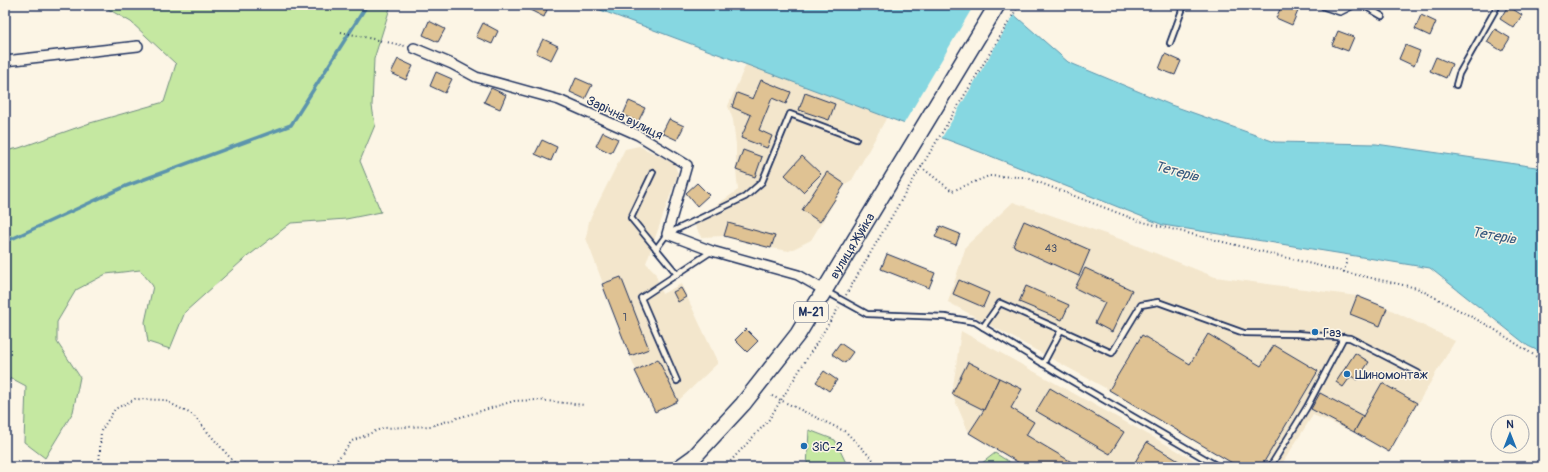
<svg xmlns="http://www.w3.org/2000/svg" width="1548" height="472" viewBox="0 0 1548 472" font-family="Pangolin,sans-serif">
	<rect width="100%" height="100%" fill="#fcf5e5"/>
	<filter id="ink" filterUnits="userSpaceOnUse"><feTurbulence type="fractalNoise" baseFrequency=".025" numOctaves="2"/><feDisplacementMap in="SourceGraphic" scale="8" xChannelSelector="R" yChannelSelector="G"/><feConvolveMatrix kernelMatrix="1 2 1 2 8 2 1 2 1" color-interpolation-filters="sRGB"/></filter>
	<g filter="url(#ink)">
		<g fill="#f3e6cc">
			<path d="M747,62l140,55 -35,63 -7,4 -34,56 -22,11 -18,-3 -47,-12 -23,1 -8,-15 45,-32 -2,-20v-25l-3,-25 -5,-14z"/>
			<path d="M639,146l35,17 4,11 -32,89 9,9 7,22 19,-10 37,79 -40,38 -23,11 -25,-56 -44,-118 3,-17 36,-72z"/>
			<path d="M1013,202l107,37 95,38 142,19 30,12 68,33 -66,111 -35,-20 -41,-17 -33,52h-41l-130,-77 -161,-88 18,-56z"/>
			<path d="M961,331l246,136h-181l-57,-34 -17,-39z"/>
		</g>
		<g fill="#c5e8a1" stroke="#708c80">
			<path d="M101,5h290l-17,54 -2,47 3,19 -15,36 21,51 -35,7 -55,4 -48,37 -58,52 -15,37 -22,-7 -3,-20 8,-36 -13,-16 -34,4 -30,16 -19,32v20l23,35 -7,35 -28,46 -21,-16 2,-56 -15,-8 -6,8v-235l14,-3 71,-25 74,-21 12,-38 -45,-42z"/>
			<path d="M809,430l26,10 13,27h-41z"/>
			<path d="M995,453l22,14h-40z"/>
		</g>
		<path fill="#86d7e1" stroke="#5b94ad" d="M587,5h416l65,57 103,43 104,37 101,2 167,24v185l-15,-7 -98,-78 -267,-43 -175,-70z"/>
		<path fill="#fcf5e5" d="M974,5h32l9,8 -74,126 -38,-14z"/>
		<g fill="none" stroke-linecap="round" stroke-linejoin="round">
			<path stroke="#5b94ad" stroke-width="3.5" d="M5,242l121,-56 165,-61 76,-120"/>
		</g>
		<g fill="#dfc293" stroke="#1b2f5e">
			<path d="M530,5h19l-5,12 -16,-8z"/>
			<path d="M1282,5l16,6 -6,14 -16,-7z"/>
			<path d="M1508,6l14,9 -8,13 -14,-9z"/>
			<path d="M1421,15l15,7 -6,14 -15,-7z"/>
			<path d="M429,21l16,8 -7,13 -15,-7z"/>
			<path d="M483,23l15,8 -6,13 -16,-7z"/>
			<path d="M1495,29l15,9 -8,13 -15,-9z"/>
			<path d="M1338,31l16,6 -6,14 -16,-6z"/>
			<path d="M543,39l15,7 -7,14 -15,-7z"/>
			<path d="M1405,45l15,6 -6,15 -15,-7z"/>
			<path d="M1165,54l16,7 -6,14 -16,-6z"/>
			<path d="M1436,57l16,7 -6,14 -16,-7z"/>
			<path d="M398,59l15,7 -7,14 -15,-7z"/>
			<path d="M436,72l16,7 -7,14 -15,-7z"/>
			<path d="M576,78l16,7 -7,14 -15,-7z"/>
			<path d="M761,80l30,12 -5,12 -14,-6 -13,32 13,6 -5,12 -26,-10 10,-23 -19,-8 5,-14 16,6z"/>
			<path d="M491,88l15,7 -6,14 -16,-7z"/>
			<path d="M805,93l30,11 -6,16 -30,-10z"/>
			<path d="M629,101l16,7 -7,14 -15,-7z"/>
			<path d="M669,119l15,7 -7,14 -15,-7z"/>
			<path d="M603,132l15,7 -7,14 -15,-7z"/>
			<path d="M542,140l15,7 -6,14 -16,-7z"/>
			<path d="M743,150l19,7 -7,20 -19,-7z"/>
			<path d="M802,156l19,18 -18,18 -18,-17z"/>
			<path d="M827,172l18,12 -25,38 -18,-12z"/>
			<path d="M697,183l12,12 -12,11 -11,-13z"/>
			<path d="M1024,221l66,29 -11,26 -66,-30z"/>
			<path d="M728,223l47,13 -4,12 -47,-12z"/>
			<path d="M940,226l20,8 -4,11 -21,-8z"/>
			<path d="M887,254l48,19 -6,15 -48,-19z"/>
			<path d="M1085,268l47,22 -20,42 -17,-9 10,-20 -30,-15z"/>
			<path d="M621,277l28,72 -19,7 -28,-72z"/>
			<path d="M959,280l30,13 -6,14 -30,-13z"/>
			<path d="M1026,286l43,19 -7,15 -43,-18z"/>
			<path d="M681,288l5,9 -8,5 -5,-10z"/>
			<path d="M1357,296l30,12 -7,18 -30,-12z"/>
			<path d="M746,329l12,12 -11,11 -12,-12z"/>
			<path d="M1208,334l53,32 13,-21 44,26 -57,96h-22l-130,-77 33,-55 48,29z"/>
			<path d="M840,343l13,9 -8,11 -13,-9z"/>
			<path d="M1355,353l14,9 -12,18 -6,-4 -8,11 -7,-5z"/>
			<path d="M658,359l20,42 -23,11 -20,-41z"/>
			<path d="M968,362l31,16 -15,32 -32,-16z"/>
			<path d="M824,371l13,9 -8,11 -13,-9z"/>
			<path d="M999,378l23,11 -11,19 23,14 -8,13 54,32h-54l-57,-34 15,-23z"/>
			<path d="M1382,383l35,20 -28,49 -35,-20z"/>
			<path d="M1050,388l74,44 -14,22 -74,-43z"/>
			<path d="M1320,393l43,23 -9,16 -43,-23z"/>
			<path d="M1147,442l35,21 -3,4h-47z"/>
		</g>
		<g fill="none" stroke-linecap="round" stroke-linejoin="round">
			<g stroke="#1b2f5e" stroke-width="8">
				<g id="service">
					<path d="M1363,5l19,11"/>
					<path d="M1170,43l14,-38"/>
					<path d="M1456,85l3,-11 39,-69"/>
					<path d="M653,172l-22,46 46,56"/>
					<path d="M656,249l11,-15 78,-37 17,-15 28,-68 66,25"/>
					<path d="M827,292l40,22 78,3 30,5 85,52 159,93"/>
					<path d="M983,327l17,-24 61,27 -18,34"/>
					<path d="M1061,330l51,23 29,-48 17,-3 86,31 53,1 53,4 68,35"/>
					<path d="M677,381l-36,-83 71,-47"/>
					<path d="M1270,467l37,-60 37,-70"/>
				</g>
			</g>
			<g stroke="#1b2f5e" stroke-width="12">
				<g id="minor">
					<path d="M1325,5l15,5 10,-5"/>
					<path d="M414,48l38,16 24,13 83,23 79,35 49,30 -20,69 45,17 86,24 26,15"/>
					<path d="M5,61l133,-15"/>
				</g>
			</g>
			<g stroke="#1b2f5e" stroke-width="18">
				<g id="trunk">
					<path id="s1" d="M680,467l14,-10 49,-53 55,-70 199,-329"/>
				</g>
			</g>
			<g stroke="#1b2f5e" stroke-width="2" stroke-dasharray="1 3" stroke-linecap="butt">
				<path d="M341,32l64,14"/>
				<path d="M921,167l31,24 37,-15 36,1 114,44 205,51 73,16 72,38 54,35"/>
				<path d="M1344,272l3,-13"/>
				<path d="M846,295l60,-103 113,-187"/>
				<path d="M772,396l74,36 34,35"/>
				<path d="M99,467l2,-36 14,-22 20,-10 29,1 29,15 45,52"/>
				<path d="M334,467l3,-7 15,-19 31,-13 48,-2 83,-25 23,-1 47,5"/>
				<path d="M725,467l43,-46 71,-114"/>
			</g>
			<use href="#service" stroke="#fcf5e5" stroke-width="4.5"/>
			<use href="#minor" stroke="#fcf5e5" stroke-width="9"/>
			<use href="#trunk" stroke="#fcf5e5" stroke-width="15"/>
		</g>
	</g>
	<g fill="#1f6fb2" stroke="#fcf5e5" stroke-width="1.5">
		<circle cx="1315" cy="332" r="4"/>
		<circle cx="1347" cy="374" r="4"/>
		<circle cx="804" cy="446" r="4"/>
	</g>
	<g text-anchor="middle" stroke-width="3" stroke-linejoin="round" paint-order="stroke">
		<g font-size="11" fill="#4c546b">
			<text x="1051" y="252">43</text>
			<text x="625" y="321">1</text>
		</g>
		<rect fill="#fcf5e5" stroke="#5e6a86" stroke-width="1" x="794" y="302" width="34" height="20" rx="3"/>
		<g font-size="12" font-weight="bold" fill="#1b2f5e">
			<text x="811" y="316">М-21</text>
		</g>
		<g font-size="13" fill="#1b2f5e" stroke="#fcf5e5">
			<text transform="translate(625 117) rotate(26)" y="5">Зарічна вулиця</text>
			<text dy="5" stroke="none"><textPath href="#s1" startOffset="282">вулиця Жуйка</textPath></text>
		</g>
		<g font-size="13" fill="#1b2f5e" stroke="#fcf5e5" text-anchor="start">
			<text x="1323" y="337">Газ</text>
			<text x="1355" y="379">Шиномонтаж</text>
			<text x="812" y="451">ЗіС-2</text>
		</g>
		<g font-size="14" font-style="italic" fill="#36597f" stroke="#fcf5e5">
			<text transform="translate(1177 171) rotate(15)" y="5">Тетерів</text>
			<text transform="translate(1494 235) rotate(11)" y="5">Тетерів</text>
		</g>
	</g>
	<rect width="1548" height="472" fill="none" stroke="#fcf5e5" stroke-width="20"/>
	<rect x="10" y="10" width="1528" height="452" fill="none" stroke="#1b2f5e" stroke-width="1.5" filter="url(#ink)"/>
	<g transform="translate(1510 434)"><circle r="19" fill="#fcf5e5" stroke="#a2a6af"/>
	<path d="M0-3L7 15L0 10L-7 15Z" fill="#1f6fb2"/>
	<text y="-6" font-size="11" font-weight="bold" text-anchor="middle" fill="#1b2f5e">N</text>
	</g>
</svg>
